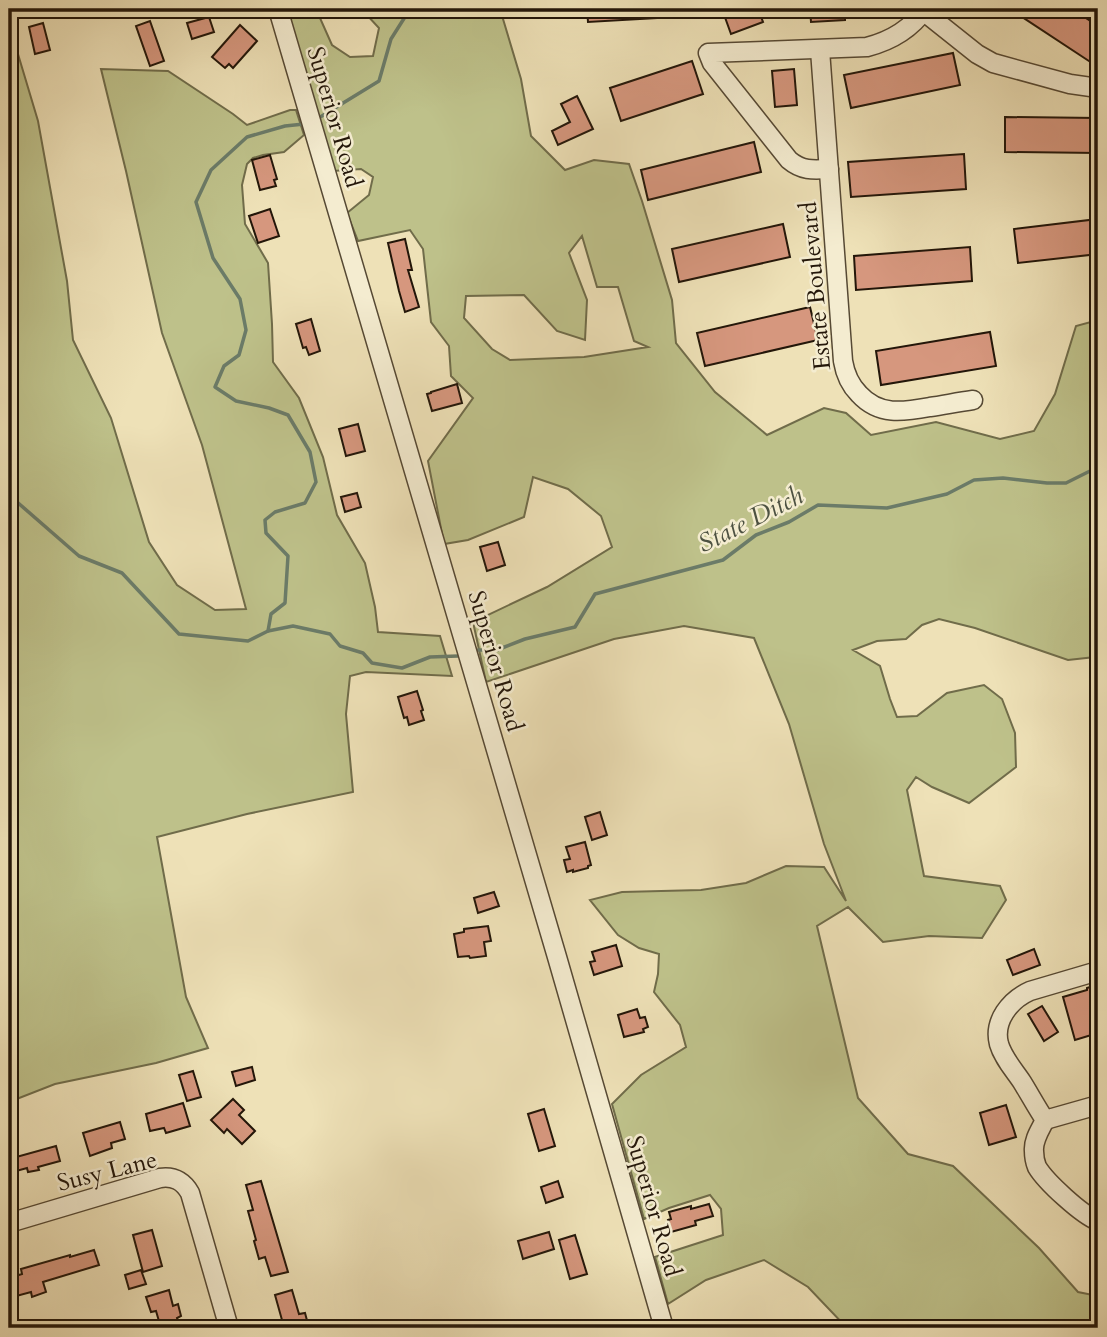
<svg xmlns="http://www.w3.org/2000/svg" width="1107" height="1337" viewBox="0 0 1107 1337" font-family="Cardo,serif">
	<rect width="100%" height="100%" fill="#eee1b7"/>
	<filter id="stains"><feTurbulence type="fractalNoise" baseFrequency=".00286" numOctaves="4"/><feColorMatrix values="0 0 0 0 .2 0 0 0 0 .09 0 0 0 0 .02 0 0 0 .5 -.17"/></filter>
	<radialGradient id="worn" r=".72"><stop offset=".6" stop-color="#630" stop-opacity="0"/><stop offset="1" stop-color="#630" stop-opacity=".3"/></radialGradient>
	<g fill="#bec18a" stroke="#706c4a" stroke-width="2" fill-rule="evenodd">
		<path d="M284,9h32l16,36 18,12 23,-1 6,-28 -13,-14v-5h134l21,70 10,57 34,34 29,-10 35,4 13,37 30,99 4,43 39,49 52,43 57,-27 22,5 25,22 65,-13 64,17 34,-8 21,-37 21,-68 22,-6v331l-3,6 -27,3 -93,-32 -36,-9 -17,6 -16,14 -29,2 -24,9 27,16 10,33 7,18 20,-1 30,-23 37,-8 18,14 13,34 1,34 -47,36 -37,-16 -16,-10 -9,13 17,86 76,10 6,14 -24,38 -53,-2 -46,6 -35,-35 -31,19 41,172 50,56 45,12 86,82 39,44 20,4v32h-251l-39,-41 -44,-27 -58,20 -38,24 -13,-47 68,-22 -2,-26 -11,-14 -41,13 -25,11 -32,-115 29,-29 45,-28 -6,-22 -26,-33 4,-18 1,-20 -20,-6 -21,-13 -28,-35 32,-8 79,-2 45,-7 40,-17 38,1 22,34 -22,-57 -35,-120 -35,-86 -70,-12 -70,13 -128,43 -13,-60 74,-35 65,-40 -11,-31 -33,-27 -35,-12 -9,40 -56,23 -24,4 -16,-83 45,-63 -22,-22 -2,-30 -18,-24 -8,-73 -13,-19 -52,11 -11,-28 22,-18 4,-18 -12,-8 -28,2zM582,236l15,51h21l16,54 14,6 -64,10 -74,3 -18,-11 -28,-31 2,-22 58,-1 33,36 28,9 2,-40 -18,-47z"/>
		<path d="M9,24l29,97 29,160 6,59 38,78 38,124 28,43 38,25 31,-1 -44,-164 -40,-112 -36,-162 -25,-102 67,2 65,43 14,11 43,-15h6l8,25 -20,17 -21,3 -10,3 -6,6 -5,21 3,39 23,39 4,61 1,38 26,36 24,59 14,58 28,48 10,44 3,25 62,4 12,40 -86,-4 -16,4 -4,38 7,78 -106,22 -90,23 29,160 22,51 -52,15 -101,21 -46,18z"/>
	</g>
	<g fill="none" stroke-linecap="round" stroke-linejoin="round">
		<g stroke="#6b7b68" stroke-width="3.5">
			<path d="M317,119l62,-38 12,-42 19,-30"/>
			<path d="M9,495l70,61 43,17 57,61 69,7 20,-10 25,-5 37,8 10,12 23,7 9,10 30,5 28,-11 28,-1"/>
			<path d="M268,631l3,-17 14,-11 3,-47 -22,-23 -1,-13 10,-8 30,-9 11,-21 -6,-30 -22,-37 -19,-7 -33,-7 -21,-14 9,-21 15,-11 7,-25 -6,-31 -27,-41 -17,-56 15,-32 36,-33 38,-11 19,-2"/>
			<path d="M478,650h19l28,-11 50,-12 20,-33 128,-34 33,-25 33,-13 29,-17 69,3 60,-14 27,-14 29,-2 44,5h19l32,-16"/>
		</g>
	</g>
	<g fill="#d6977e" stroke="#231609" stroke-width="2">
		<path d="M587,9h86l1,8 -86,5z"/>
		<path d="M722,9h36l5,13 -32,12z"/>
		<path d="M810,9h35v11l-34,2z"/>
		<path d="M1010,9h62l26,17v41z"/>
		<path d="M209,17l5,15 -22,7 -5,-16z"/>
		<path d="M150,21l14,40 -14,5 -14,-40z"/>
		<path d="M43,23l7,27 -15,4 -6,-27z"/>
		<path d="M240,25l17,16 -24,27 -4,-4 -4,4 -13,-11z"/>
		<path d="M953,53l7,32 -109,23 -7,-33z"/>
		<path d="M692,61l11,33 -82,27 -11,-33z"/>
		<path d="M794,69l3,36 -22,2 -3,-36z"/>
		<path d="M577,96l16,33 -35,16 -6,-14 18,-9 -9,-18z"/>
		<path d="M1005,117l93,1v35l-93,-1z"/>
		<path d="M754,142l7,30 -113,28 -7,-30z"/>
		<path d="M964,154l2,35 -115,8 -3,-35z"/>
		<path d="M270,155l7,24 -3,1 2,6 -16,4 -8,-30z"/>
		<path d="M270,209l9,27 -21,7 -9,-27z"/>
		<path d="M1098,219v35l-80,9 -4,-34z"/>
		<path d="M783,224l7,33 -111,25 -7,-33z"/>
		<path d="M405,239l7,31h-4l11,37 -14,5 -6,-21 -11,-48z"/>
		<path d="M970,247l2,34 -116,9 -2,-34z"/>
		<path d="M810,307l8,33 -113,26 -8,-33z"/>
		<path d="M311,319l9,32 -11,4 -3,-8 -3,1 -7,-24z"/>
		<path d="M990,332l6,34 -115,19 -5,-34z"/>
		<path d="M457,384l5,19 -30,8 -5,-17 4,-1v-1z"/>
		<path d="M358,424l7,27 -19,5 -7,-27z"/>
		<path d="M357,493l4,14 -16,5 -4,-15z"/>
		<path d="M498,542l7,23 -18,6 -7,-24z"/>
		<path d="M417,691l6,19 -2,1 3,9 -15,5 -2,-8 -3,1 -6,-21z"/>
		<path d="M600,812l7,23 -15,5 -7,-23z"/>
		<path d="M585,842l6,23 -3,1v2l-15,4v-2l-6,2 -3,-12 6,-1 -4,-12z"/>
		<path d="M494,892l5,14 -21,7 -4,-15z"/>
		<path d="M488,926l3,15 -7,1 2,14 -16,2 -1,-2 -11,1 -4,-23 10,-2v-3z"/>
		<path d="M616,945l6,21 -28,9 -4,-13 5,-1 -3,-9z"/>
		<path d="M1034,949l6,16 -27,10 -6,-15z"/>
		<path d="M1096,985l2,7v41l-23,7 -12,-43 24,-7v-2z"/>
		<path d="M1042,1006l16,26 -14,9 -16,-27z"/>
		<path d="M637,1009l3,9 5,-1 3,10 -5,2 1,3 -20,5 -6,-22z"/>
		<path d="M252,1067l3,13 -19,6 -4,-14z"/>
		<path d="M193,1071l8,26 -14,4 -8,-26z"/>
		<path d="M233,1099l11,11 -5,5 16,16 -13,13 -15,-15 -3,4 -13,-13z"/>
		<path d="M183,1103l7,23 -24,7 -2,-5 -14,3 -4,-17z"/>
		<path d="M1006,1105l10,32 -27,8 -9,-32z"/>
		<path d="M544,1109l11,37 -16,5 -11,-37z"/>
		<path d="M120,1122l5,17 -14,4 1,5 -22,8 -7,-23z"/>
		<path d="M56,1146l4,15 -22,6 1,3 -11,2 -1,-4 -18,5v-14z"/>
		<path d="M261,1181l27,91 -17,4 -6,-19 -6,2 -5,-18 2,-1 -8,-29 5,-1 -7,-25z"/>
		<path d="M558,1181l5,16 -17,6 -5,-16z"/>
		<path d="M709,1204l4,12 -18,5 1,4 -25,7 -3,-12 3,-1 -2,-7 22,-6v3z"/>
		<path d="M152,1230l10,36 -19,6 -10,-37z"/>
		<path d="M549,1232l5,17 -31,10 -5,-18z"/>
		<path d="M575,1235l12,39 -17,5 -11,-39z"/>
		<path d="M94,1250l5,15 -56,17 3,10 -14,5 -1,-5 -22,6v-20l13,-4 -1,-5 49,-14v2z"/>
		<path d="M141,1270l5,14 -17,5 -4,-14z"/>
		<path d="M169,1290l4,16 5,-2 3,12 -4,2 3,10h-19l-5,-17 -5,1 -5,-15z"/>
		<path d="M292,1290l7,24 6,-1 4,15h-46v-3l19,-5 -7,-25z"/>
	</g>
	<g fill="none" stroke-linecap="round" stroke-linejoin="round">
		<g stroke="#564934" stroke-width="21">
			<g id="minor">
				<path d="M278,9l279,948 107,371"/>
				<path d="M923,11l54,43 16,9 77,21 28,4"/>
				<path d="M820,50l23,311c2,12 7,24 16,33 20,22 44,18 71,13 14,-2 28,-5 43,-7"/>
				<path d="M829,169c-16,1 -27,2 -40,-9l-77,-97 -4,-10 159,-6c23,-6 44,-18 58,-38"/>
				<path d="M1098,971l-68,20c-20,9 -37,30 -31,53 4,14 15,26 23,38 8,13 15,26 23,38 -5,10 -12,20 -11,31 0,5 1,11 3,16 9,15 45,48 61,54"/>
				<path d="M1045,1120l53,-15"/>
				<path d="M9,1223l151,-45c14,-2 23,3 30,15l39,135"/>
			</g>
		</g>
		<use href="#minor" stroke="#f4ecd0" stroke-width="18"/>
	</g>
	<g text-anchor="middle" stroke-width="5" stroke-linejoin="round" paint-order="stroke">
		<g font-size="24" fill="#231609" stroke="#f4ecd0">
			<text transform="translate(335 117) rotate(74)" y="8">Superior Road</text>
			<text transform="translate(815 286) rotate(-95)" y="8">Estate Boulevard</text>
			<text transform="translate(496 661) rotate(74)" y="8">Superior Road</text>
			<text transform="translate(107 1171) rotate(-14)" y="8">Susy Lane</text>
			<text transform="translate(654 1206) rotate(74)" y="8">Superior Road</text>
		</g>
		<g font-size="26" font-style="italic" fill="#4d5141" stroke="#f4ecd0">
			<text transform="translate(750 519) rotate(-27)" y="9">State Ditch</text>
		</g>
	</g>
	<rect width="1107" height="1337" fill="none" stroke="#eee1b7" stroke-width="35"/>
	<rect x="10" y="10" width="1086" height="1316" fill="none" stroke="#231609" stroke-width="3.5"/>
	<rect x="18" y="18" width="1072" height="1302" fill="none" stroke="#231609" stroke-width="2"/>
	<rect width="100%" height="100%" filter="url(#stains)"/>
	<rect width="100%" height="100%" fill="url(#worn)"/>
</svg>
